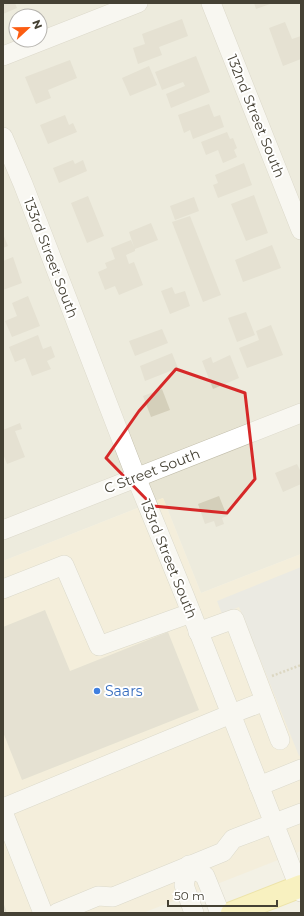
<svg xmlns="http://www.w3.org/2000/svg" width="304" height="916" viewBox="0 0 304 916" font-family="Montserrat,sans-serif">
	<rect width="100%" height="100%" fill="#f3f1e5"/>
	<path fill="#e7e4d3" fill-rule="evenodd" d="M3,3h298v551l-100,39 -38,-95 -160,63zM16,16h24v24h-24z"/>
	<path fill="#f5eccf" d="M163,498l38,95 100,-39v297l-158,62h-140v-352z"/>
	<path fill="#e3e2dd" d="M301,567v188l-2,1 -60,-149 -17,7 -5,-13z"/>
	<g fill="#d4cfba">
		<path d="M3,3h12l2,5 -14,6z"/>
		<path d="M254,3h19l-17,6z"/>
		<path d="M182,19l6,17 -29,11 3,8 -24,9 -5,-16 12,-4 -3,-10z"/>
		<path d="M285,22l7,17 9,-3v23l-18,7 -14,-38z"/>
		<path d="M196,56l14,36 -39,16 -5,-14 19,-8 -2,-4 -21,8 -7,-18z"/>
		<path d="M70,60l7,18 -29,12 3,8 -15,6 -11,-27z"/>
		<path d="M149,66l8,19 -27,11 -8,-18z"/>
		<path d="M209,104l5,13 6,-2 4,12 -31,12 -3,-9 -6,3 -6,-18z"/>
		<path d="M65,115l4,10 4,-2 4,9 -29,12 -8,-19z"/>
		<path d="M227,132l3,7 3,-1 4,10 -3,2 3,7 -14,6 -5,-13 -12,5 -5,-13z"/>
		<path d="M73,160l2,4 8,-4 4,11 -28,12 -6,-15z"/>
		<path d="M244,163l8,22 -34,13 -5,-13 5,-2 -3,-8z"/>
		<path d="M254,195l14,38 -22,8 -15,-37z"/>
		<path d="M88,196l16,40 -17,7 -16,-40z"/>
		<path d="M194,197l5,14 -24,9 -5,-14z"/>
		<path d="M190,216l31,79 -18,7 -31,-80z"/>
		<path d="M151,223l7,17 -23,9v2l-9,4 3,9 5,-2 9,23 -24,10 -4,-9 -10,4 -7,-18 9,-4 -2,-5 10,-4 -4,-11 20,-8 3,7 -5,-15z"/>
		<path d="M3,234l5,12 -5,2z"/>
		<path d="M272,245l9,23 -38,14 -8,-22z"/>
		<path d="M13,257l9,26 -19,7v-29z"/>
		<path d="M172,287l3,7 10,-3 5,15 -20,8 -9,-23z"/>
		<path d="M28,296l12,30 -28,11 -7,-16 12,-5 -5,-13z"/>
		<path d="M246,312l9,23 -18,7 -9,-24z"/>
		<path d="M271,325l12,30 -36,13 -8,-20 20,-8 -3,-9z"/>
		<path d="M162,329l6,14 -33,13 -6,-15z"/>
		<path d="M38,335l5,14 8,-3 4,11 -8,4 4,8 -19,7 -7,-18 -10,4 -6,-15z"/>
		<path d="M172,353l6,15 -33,13 -5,-15z"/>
		<path d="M230,355l9,23 -26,11 -11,-28 9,-4 2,6z"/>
		<path d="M162,389l8,21 -19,7 -8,-21z"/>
		<path d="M20,423l2,6 -7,2 10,26 -18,7 -4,-10v-24z"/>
		<path d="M297,464l4,8v12l-18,8 -8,-19z"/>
		<path d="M219,496l8,20 -5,2 2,6 -8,3 -2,-6 -9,3 -7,-20z"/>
		<path d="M45,610l25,61 98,-39 31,78 -177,70 -19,-48v-105z"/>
		<path d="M3,902l4,11h-4z"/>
	</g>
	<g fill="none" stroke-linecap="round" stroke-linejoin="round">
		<g stroke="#c1bdaa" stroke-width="20">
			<g id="minor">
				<path d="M211,3l90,227"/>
				<path d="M3,56l135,-53"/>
				<path d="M3,137l20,47 113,293 49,120 116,295"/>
				<path d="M3,530l298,-117"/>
				<path d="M3,589l61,-24 35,81 92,-33"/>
				<path d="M198,632l36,-13 46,121"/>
				<path d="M259,786l42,-17"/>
				<path d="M3,808l228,-94 34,-13"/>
				<path d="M3,812l40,101"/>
				<path d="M57,913l41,-17 15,1 110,-45 10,-13 68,-26"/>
				<path d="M194,913l-10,-28 5,-20 16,11 15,37"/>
			</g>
		</g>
		<g stroke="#e5d461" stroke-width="24">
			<path id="major" d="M232,913l69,-27"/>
		</g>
		<path stroke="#c0b998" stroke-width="2.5" stroke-dasharray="2 2" stroke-linecap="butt" d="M272,676l29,-11"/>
		<use href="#minor" stroke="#fff" stroke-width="19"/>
		<use href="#major" stroke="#fff292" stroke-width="22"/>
	</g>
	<path d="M0 0H304V916H0ZM176,369l69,24 10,86 -28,34 -74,-7 -47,-48 33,-47z" fill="#f3f1e5" fill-opacity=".55" fill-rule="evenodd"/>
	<path fill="none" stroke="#d62828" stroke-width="3" stroke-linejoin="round" d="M176,369l69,24 10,86 -28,34 -74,-7 -47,-48 33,-47z"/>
	<circle fill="#3f7fe0" stroke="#fff" stroke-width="1.5" cx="97" cy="691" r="4"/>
	<g text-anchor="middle" stroke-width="4" stroke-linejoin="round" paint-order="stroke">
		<g font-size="14" fill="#454134" stroke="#fff">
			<text transform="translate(256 116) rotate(68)" y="5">132nd Street South</text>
			<text transform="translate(51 258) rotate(69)" y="5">133rd Street South</text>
			<text transform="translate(152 471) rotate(-21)" y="5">C Street South</text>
			<text transform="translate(169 559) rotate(68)" y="5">133rd Street South</text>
		</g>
		<g font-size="14" fill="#366cbe" stroke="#fff" text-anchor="start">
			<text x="105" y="696">Saars</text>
		</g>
	</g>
	<rect width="304" height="916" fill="none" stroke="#454134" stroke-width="8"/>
	<g transform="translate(28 28) rotate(68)"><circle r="19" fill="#ffffff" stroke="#b5b3ae"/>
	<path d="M0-3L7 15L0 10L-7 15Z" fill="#fc5d12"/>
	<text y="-6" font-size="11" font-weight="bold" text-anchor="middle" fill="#454134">N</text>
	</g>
	<path d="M168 900v6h109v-6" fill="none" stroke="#454134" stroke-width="2"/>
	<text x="174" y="900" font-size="12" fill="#454134" stroke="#ffffff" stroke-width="3" paint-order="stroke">50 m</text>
</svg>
